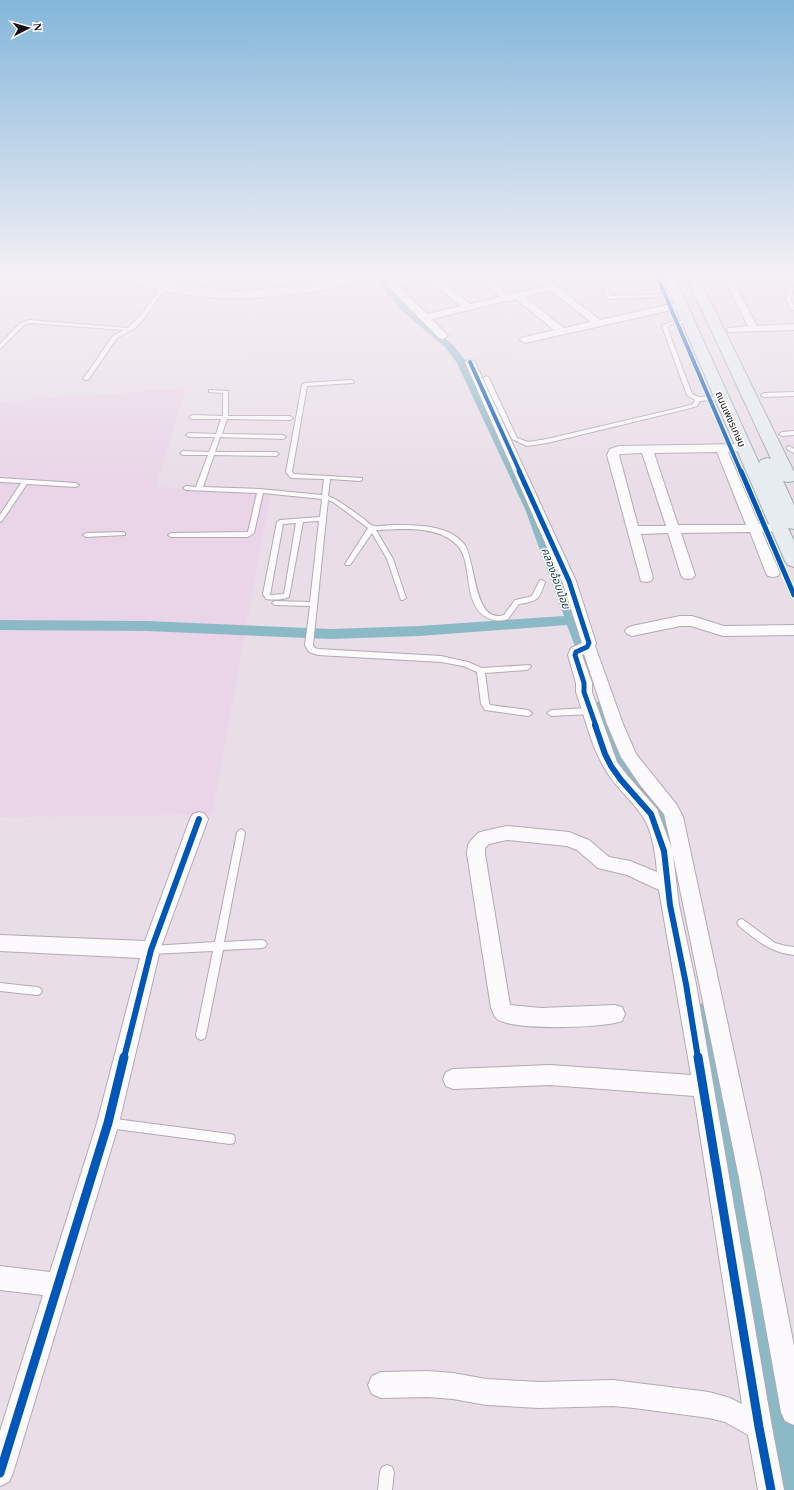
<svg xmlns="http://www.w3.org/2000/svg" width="794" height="1490" viewBox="0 0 794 1490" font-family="'Times New Roman','Noto Sans Thai',serif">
	<rect width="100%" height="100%" fill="#e9dee8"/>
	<path fill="#e9d5e7" d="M186,388l-30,99 114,8 -58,320 -212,2v-415z"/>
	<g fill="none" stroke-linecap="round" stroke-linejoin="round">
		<g fill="#8cb9c6" fill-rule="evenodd">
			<path d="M374,276h8l25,30 45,38 15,18 70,147 57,153 -2,3 -5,2 -5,-2 -15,-40 -148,11 -88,3 -184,-8 -147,-1v-10l147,1 184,8 88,-3 145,-10 -39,-107 -68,-146 -11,-15 -45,-38z"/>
			<path d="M602,701l5,1 2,4 14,45 45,57 13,36 -2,5 -6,2 -6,-2 -12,-34 -47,-62 -13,-47 2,-4z"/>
			<path d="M705,1002l7,3 2,6 80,409v70h-10l-2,-6 -86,-473 2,-6z"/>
		</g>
		<g stroke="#b3aab2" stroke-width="2">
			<g id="service">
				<path d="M274,276h4l6,8v1h-4z"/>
				<path d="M654,276h8l-55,10 3,10 66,-2 2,1v1l-66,3 -6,-1 -4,-13z"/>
				<path d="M163,285l4,1 -22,31 -10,11 -18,10 -29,42 -5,-1 30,-43 11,-6 -94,-7 -6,2 -24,24v-5l20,-21 9,-3 99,8 13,-13z"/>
				<path d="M794,288l-4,12 4,5v5h-2l-6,-10 2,-10z"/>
				<path d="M688,320l2,1v1l-19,2 -4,3 25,67 7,3 23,-1 2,1v2l-24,2 -3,5 -10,3 -140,34 -20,3 -15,-7 -29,-61 3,-2 3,2 28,60 11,4 19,-3 136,-32 10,-3 2,-4 -8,-5 -25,-69 8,-4z"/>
				<path d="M351,380l3,2 -1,1 -46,3 -15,86 2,2 68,4v2l-2,1 -30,-2 -2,17c13,5 24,15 36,23 2,2 6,6 10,7 5,1 13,-1 18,-1 22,0 56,-1 72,19 12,15 9,81 40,71l11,-15c22,-5 14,0 25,-20h2l3,2c-6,18 -7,19 -26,22l-11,15c-6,2 -11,2 -18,0 -30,-12 -15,-58 -34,-75 -20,-19 -55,-15 -80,-14l17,29 13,39 -3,2h-2l-14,-41 -15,-26 -22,32h-4l-1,-1 23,-36 -35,-26 -5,-2 -15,145 2,3 3,1 123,7 27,6 14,6 48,-3 1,2 -4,3 -42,3 4,30 1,2 38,5 4,3 -1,2 -3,1 -43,-6 -4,-6 -4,-32 -14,-6 -22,-4 -123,-7 -9,-3 -4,-7 5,-39 -35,-1 -3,-2 3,-2 35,1 9,-81 -16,1 -14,75c-7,3 -15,3 -23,2l-3,-5 14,-72 3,-2 40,-3 2,-18 -59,-6 -9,40 -6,4h-77l-3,-2 3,-2 77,-1 9,-39 -71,-3 -3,-2 3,-2 10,1 12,-32h-25l-3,-2 3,-2 26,1 6,-15h-26l-3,-2 3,-2 27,1 5,-15h-29l-3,-2 3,-2 31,1v-23l-14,-1v-2l19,1v25h62l3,2 -3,2 -63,-1 -5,15 61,1 3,2 -3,2 -63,-2 -5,15h61l3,2 -3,2 -62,-1 -11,32 57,2 62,6 2,-16 -32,-1 -2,-1 -4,-5 16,-87 3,-2zM296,523l-12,71 -14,1 13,-71z"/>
				<path d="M794,392v4l-30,1 -3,-2 3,-2z"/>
				<path d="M794,431v4l-12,1 -3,-2 3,-2z"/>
				<path d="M789,446l5,3v4l-7,-4v-2z"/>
				<path d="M0,478l76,5 3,2 -3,2 -49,-3 -25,37 -2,1v-7l21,-32 -21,-1z"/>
				<path d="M123,532l2,1v2l-39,2 -3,-2 3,-2z"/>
				<path d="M590,708l4,3 -4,3 -39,2 -4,-3 4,-3z"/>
				<path d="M241,829l3,2 1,2 -21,109 38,-2 3,1 2,3 -2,3 -3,1 -39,2 -17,85 -1,3 -4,2 -4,-2 -1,-3 17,-84 -62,3 -3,-1 -2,-3 2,-3 3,-1 64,-4 22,-109 1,-2z"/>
				<path d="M742,919l33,24 11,3 8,1v8c-23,-2 -38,-15 -55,-29l-2,-3 2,-3z"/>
				<path d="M0,983l37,4 3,1 2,3 -2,3 -3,1 -37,-4z"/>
				<path d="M108,1118l122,16 4,1 1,4 -1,4 -4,1 -122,-16 -4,-1 -1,-4 1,-4z"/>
				<path d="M387,1465l5,2 2,5 -2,18h-14l2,-18 2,-5z"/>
			</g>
		</g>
		<g stroke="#b3aab2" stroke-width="2">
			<g id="minor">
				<path d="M413,276h22l35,28 30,-7 -24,-21h9l24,19 36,-9 -13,-10h11l57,44 80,-18 5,3 -5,3 -155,35 -5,-3 1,-2 33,-8 -38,-31 -7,3 -3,-1 -74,18 16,17 -5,3 -4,-1 -51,-52 4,-6zM427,278l34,28 -34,8 -29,-28 1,-2zM551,290l40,32 -27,6 -39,-31z"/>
				<path d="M723,276h8l26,50 37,-2v6l-66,2 -1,-2 1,-2 20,-2z"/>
				<path d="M470,359l5,3 101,219 20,62 -1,3 28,78 13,30 41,51 6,12 78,361 33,168v79l-9,-4 -4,-9 -42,-234 -66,-323 6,50 17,79 76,443 12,63h-26l-10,-55 -23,-13 -16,-4 -75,-10 -21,-2 -74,2 -53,-3 -33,-6 -25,-2 -47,1 -9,-4 -4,-9 4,-9 9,-4 47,-1 25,2 33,6 53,3 74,-2 96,12 21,6 12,6 -48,-308 -144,-11 -97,4 -7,-3 -3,-7 3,-7 7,-3 97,-4 141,10 -32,-185 -32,-15 -29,-7 -21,-18 -10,-4 -60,-6 -18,4 -4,4v6l25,151 31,3 74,-3 7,2 3,7 -3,7c-18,7 -109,10 -125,-2 -3,-3 -4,-7 -6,-11l-24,-154 1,-9 3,-5 7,-7 6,-2 23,-5 62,6 20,8 20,17 21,4 27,11c-1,-16 -5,-42 -14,-55 -11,-17 -28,-30 -38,-48 -14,-23 -20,-52 -29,-77v-9l-8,-28 3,-7 11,-5 -20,-62 -97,-219zM584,654l23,70 14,33 19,28 24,29 8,35 -15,-40 -30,-34 -10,-13 -25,-70v-9l-10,-28z"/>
				<path d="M744,444l4,2 2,2 -2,2 -20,2 31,72 25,1 1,3 -1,3 -22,1 18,41 -2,3 -5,1 -5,-1 -2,-3 -16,-41 -69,1 14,42 -2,3 -5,1 -5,-1 -2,-3 -13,-42 -27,1 12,44 -2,3 -5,1 -5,-1 -34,-126 3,-6 9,-3zM717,452l29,73h-68l-24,-72zM642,453l24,73h-28l-19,-71 2,-1z"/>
				<path d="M680,616h12l32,10 70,-1v10l-71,1 -32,-10h-11l-48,10 -5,-2 -2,-3 2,-3 5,-2z"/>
				<path d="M199,812l6,2 3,5 -48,131 -41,173 -106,350 -4,9 -9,4v-55l43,-136 -43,-5v-24l50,6 47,-149 43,-165 -140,-7v-16l145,6 45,-122 3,-5z"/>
			</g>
		</g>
		<g stroke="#b3aab2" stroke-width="2">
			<path id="secondary" d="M107,276h23l62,11 47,4 61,-5 60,-10h26l-1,3 -5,1c-53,9 -108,21 -162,18 -36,-2 -70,-11 -105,-18l-5,-1z"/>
		</g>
		<g stroke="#a3aab3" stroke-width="2">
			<path id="primary" d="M662,276h12l85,187 2,-3 6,-2 4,1 -85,-183h12l96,196v9l-6,1 -5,-1 11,24v24l-6,-1 6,13v26l-6,-2 -3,-4z"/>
		</g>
		<use href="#service" fill="#fcfafc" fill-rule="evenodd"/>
		<use href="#minor" fill="#fcfafc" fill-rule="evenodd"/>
		<use href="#secondary" fill="#f1f2f6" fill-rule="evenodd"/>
		<use href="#primary" fill="#e6ecf0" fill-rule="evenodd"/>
		<g stroke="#fff" stroke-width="5.5">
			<g id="cycleway-far3">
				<path d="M657,276l84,196"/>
				<path d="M470,362l50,110"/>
			</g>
		</g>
		<g stroke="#fff" stroke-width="7">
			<g id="cycleway-far2">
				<path d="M519,471l50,110 20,62 -2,4 -11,5 -1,3 9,28v9l12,34"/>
				<path d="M741,471l53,124"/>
			</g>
		</g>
		<g stroke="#fff" stroke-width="9">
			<g id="cycleway-far1">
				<path d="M595,725l10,29 6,12 10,14 30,34 13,37 6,54 16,79 12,74"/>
				<path d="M124,1058l27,-108 48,-131"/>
			</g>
		</g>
		<g stroke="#fff" stroke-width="12">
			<g id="cycleway">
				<path d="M698,1057l61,370 12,63"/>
				<path d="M0,1473l108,-350 16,-66"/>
			</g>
		</g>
		<use href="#cycleway-far3" stroke="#0057b8" stroke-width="4"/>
		<use href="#cycleway-far2" stroke="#0057b8" stroke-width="5"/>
		<use href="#cycleway-far1" stroke="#0057b8" stroke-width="6"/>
		<use href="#cycleway" stroke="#0057b8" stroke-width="9"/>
	</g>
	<linearGradient id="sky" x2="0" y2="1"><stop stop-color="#83b6da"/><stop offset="0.57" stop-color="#f5f0f5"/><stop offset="1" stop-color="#f5f0f5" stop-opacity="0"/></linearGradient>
	<rect width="794" height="484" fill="url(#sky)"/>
	<g text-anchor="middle" stroke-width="3" stroke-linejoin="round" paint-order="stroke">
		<g font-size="10" fill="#150f15" stroke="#fff">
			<text transform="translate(731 419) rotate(66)" y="4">ถนนเพชรเกษม</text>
		</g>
		<g font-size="11" font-style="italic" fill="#183b42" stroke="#fff">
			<text transform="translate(556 578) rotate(70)" y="4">คลองอ้อมน้อย</text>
		</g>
	</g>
	<g transform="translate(28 28) rotate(84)" stroke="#ffffff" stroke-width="3" paint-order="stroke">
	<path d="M0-3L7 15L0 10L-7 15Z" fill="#150f15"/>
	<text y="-6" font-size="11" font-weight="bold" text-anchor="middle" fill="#150f15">N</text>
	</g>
</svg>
